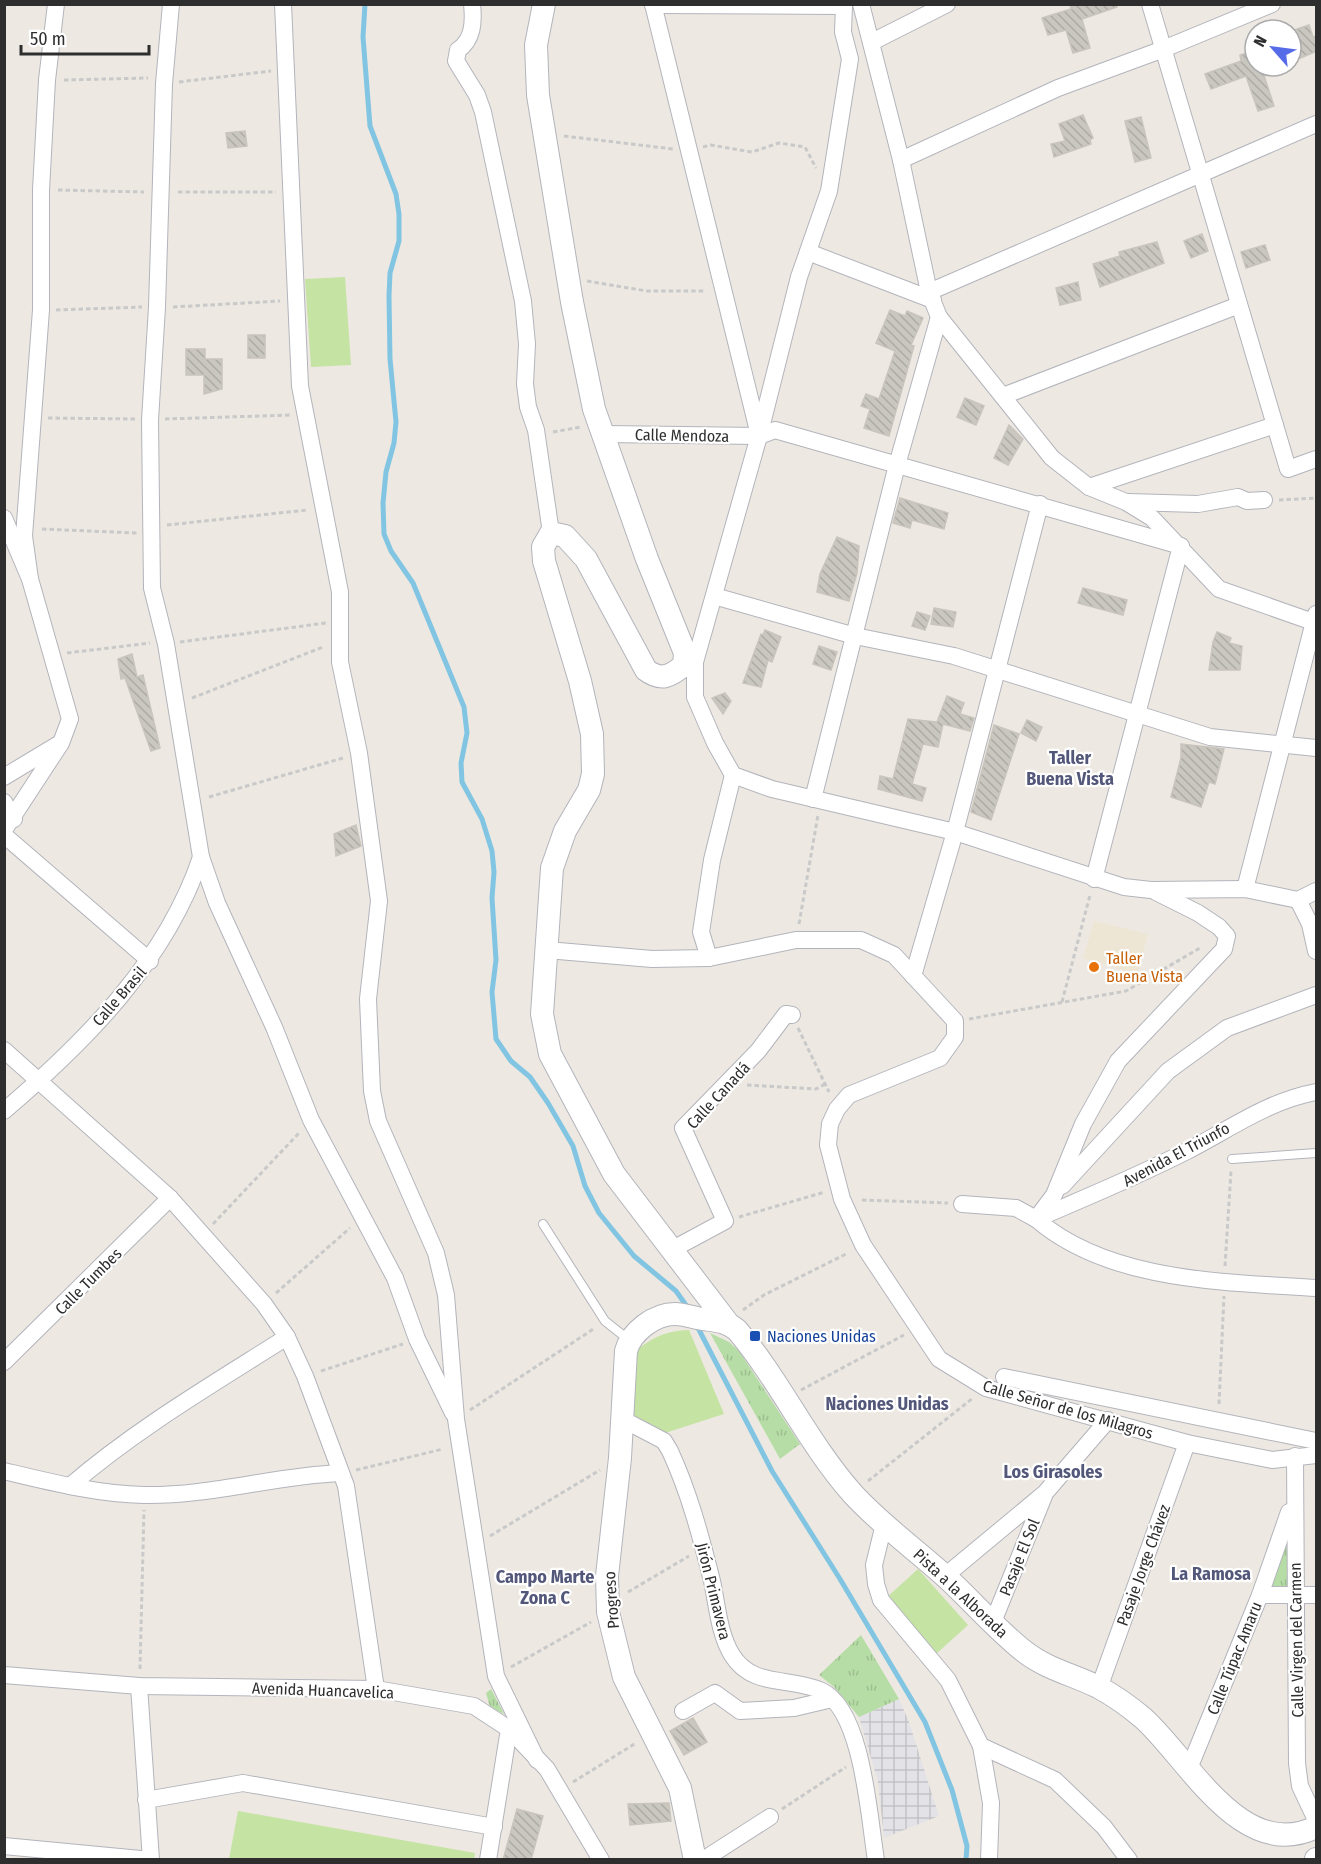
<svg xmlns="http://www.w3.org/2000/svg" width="1321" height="1864" viewBox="0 0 1321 1864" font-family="'Fira Sans Condensed',sans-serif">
	<defs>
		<pattern id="industrial-grid" width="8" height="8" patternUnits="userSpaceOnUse" patternTransform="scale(1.5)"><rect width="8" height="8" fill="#e3e2e7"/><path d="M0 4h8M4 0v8" fill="none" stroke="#c3c2c6"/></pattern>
		<pattern id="grass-tufts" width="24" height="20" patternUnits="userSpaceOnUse" patternTransform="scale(1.5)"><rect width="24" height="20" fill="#b6dda6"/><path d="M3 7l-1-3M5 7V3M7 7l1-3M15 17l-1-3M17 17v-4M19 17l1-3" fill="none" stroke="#9dbe8f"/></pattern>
		<pattern id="building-back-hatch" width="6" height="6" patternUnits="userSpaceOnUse" patternTransform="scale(1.5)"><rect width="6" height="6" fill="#cac7c0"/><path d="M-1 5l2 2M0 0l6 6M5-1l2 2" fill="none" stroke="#aeaba5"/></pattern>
	</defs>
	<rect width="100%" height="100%" fill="#ede9e2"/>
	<path fill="url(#industrial-grid)" d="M899,1699l10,23 30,94 -55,22 -6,-56 -19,-65z"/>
	<path fill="#ede6d4" d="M1094,921l54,13 -11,40 -54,-16z"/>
	<g fill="url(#grass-tufts)">
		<path d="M710,1333l19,9 10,9 61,93 -20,15z"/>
		<path d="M1289,1533l1,55 -24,-1z"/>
		<path d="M861,1635l38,64 -40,18 -25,-30 -15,-12z"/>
		<path d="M491,1689l13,25 -14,-7 -4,-14z"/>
	</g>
	<g fill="#c5e3a3">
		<path d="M345,277l6,88 -40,2 -6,-88z"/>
		<path d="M689,1330l35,84 -59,19 -34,-16 3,-65c19,-15 31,-21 55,-22z"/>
		<path d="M918,1569l50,56 -32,29 -51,-55z"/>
		<path d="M238,1811l237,42 -1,6h-245z"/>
	</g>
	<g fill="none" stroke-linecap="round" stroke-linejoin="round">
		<g stroke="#82c5e2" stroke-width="5">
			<path d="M365,4l-2,33 7,89 26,68 3,20v27l-9,32 -1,23 1,63 6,63 -2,21 -8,29 -3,31 1,31 7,17 22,32 51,124 3,26 -6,30 1,19 20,37 10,32 2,21 -2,26 4,62 -4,32 4,47 15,22 19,16 18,26 25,43 12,40 14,27 35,43 42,35 12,17"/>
			<path d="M696,1324l76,147 68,108 85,143 27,68 15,56 -1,14"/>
		</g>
	</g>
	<g fill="url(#building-back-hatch)" stroke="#c9c5bc" stroke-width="1.5">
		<path d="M1070,4h46l1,3 -35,12 8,29 -17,5 -7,-23 -18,5 -6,-17 29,-9z"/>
		<path d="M1309,25l4,12 4,-1v15l-26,11v-31z"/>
		<path d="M1253,51l2,15h6l13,40 -16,5 -12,-35 -35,13 -6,-15 36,-13 -1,-6z"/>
		<path d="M1083,115l10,23 -3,2 1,4 -37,13 -3,-13 14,-3 -6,-17z"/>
		<path d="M1141,117l10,41 -16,4 -10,-41z"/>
		<path d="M245,131l2,15 -19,2 -2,-15z"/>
		<path d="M1202,234l6,17 -17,7 -7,-17z"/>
		<path d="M1157,242l7,21 -64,24 -7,-23 27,-8 -1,-4z"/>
		<path d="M1265,245l5,15 -24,8 -5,-16z"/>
		<path d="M1078,282l3,18 -21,5 -4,-17z"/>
		<path d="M890,310l15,6 2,-5 16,7 -12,27 3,1 -25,90 -25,-8 6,-19 -9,-3 5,-12 13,5 16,-48 -19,-8z"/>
		<rect x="248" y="335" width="17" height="23"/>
		<path d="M186,349h19v10h17v30l-18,5v-19h-18z"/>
		<path d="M965,398l19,8 -8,19 -19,-8z"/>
		<path d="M1009,425l14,14 -15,26 -14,-7z"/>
		<path d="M900,498l48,15 -4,16 -32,-9 -2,8 -17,-5z"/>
		<path d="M837,537l22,9 -2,27 -8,28 -32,-9 3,-18z"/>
		<path d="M1083,588l44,12 -4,15 -45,-12z"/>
		<path d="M934,608l22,4 -3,15 -22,-3z"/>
		<path d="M917,612l13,4 -5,14 -13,-4z"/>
		<path d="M765,630l16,7 -9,25 -4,-2 -7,27 -18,-4 18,-49 2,1z"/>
		<path d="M1217,632l14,6 -2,5 13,3 -2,24h-31l4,-28z"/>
		<path d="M819,646l18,6 -6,18 -18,-6z"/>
		<path d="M132,654l5,23 6,-2 17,73 -9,3 -26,-73 -4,1 -3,-20z"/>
		<path d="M725,693l6,8 -8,13 -11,-16z"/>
		<path d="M947,696l17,7 -4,11 14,4 -4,13 -27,-7 -5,23 -15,-3 -11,40 14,4 -4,13 -44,-12 2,-13 13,3 15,-60 29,3z"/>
		<path d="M1027,720l15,7 -6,14 -15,-8z"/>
		<path d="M994,725l25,9 -28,86 -20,-8z"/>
		<path d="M1181,744l43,5 -9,35 -6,-2 -8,25 -30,-10 10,-39z"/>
		<path d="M356,825l5,21 -25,10 -2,-22z"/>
		<path d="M693,1718l14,24 -23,13 -14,-24z"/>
		<path d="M669,1803l2,18 -41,4 -2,-21z"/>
		<path d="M517,1809l26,7 -12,44h-28z"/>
	</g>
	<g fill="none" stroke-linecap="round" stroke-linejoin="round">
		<g stroke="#b3b4bc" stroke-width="10">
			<g id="lane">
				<path d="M1232,1159l84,-6"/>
				<path d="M543,1224l62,97 24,19"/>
			</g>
		</g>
		<g stroke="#b3b4bc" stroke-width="18">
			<g id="street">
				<path d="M171,4l-7,80 -7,223 -7,113 2,168 14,56 35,213 16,46 57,124 37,93 84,158 22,61 36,74"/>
				<path d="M283,4l17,382 40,206v70l19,91 20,148 -11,98 4,92 6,30 58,132 10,42 10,124 40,257 41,84"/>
				<path d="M472,4c2,18 1,36 -14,46l-2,11 21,34 6,17 40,189 4,43 -2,40 3,23 8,23 15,103"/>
				<path d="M653,4l106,431"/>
				<path d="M861,4l40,156 28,132 10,25 113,141 37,29 37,15 26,16 67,71 97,34"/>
				<path d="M1150,4l138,465 28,-10"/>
				<path d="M653,5l191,1 -1,26 7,27 -21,132 -30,86 -40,159 -64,226v35l20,46 18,32 39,14 183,43 169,55 27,3 94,-1 53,11 18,-9"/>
				<path d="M872,42l75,-38"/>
				<path d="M901,160l157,-72 103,-38 111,-46"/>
				<path d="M808,252l125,48"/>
				<path d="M929,292l387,-168"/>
				<path d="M1003,396l236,-91"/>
				<path d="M605,434l154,2 16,-6 406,116 -87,333"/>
				<path d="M1089,487l186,-62"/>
				<path d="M1128,502l70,2 40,-7 9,4 17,-1"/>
				<path d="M4,518l26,61 40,140 -9,24 -57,87"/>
				<path d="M30,579l-6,-43 17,-226v-120l6,-110 9,-76"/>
				<path d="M714,596l141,40 99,20 256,81 106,11"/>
				<path d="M4,777l53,-32"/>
				<path d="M813,799l84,-334 42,-148"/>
				<path d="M4,802l10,17"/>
				<path d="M4,835l146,126"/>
				<path d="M1245,889l71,-275"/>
				<path d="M1156,892l42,21 21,14 8,9 -3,13 -106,112 -35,63 -29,71 -18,24c73,63 189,63 280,69"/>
				<path d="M1298,900l12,24 6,27"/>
				<path d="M547,950l105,9 57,-1 87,-18h65l33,15 61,66v16l-15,21 -91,37 -12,14 -7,15 -2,21 14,54 21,46 76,114 47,29 201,55 85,17 44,-5"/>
				<path d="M709,958l-8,-26 11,-72 21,-85"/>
				<path d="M913,976l42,-144 85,-328"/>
				<path d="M4,1050l166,148 94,106 23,33 18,39 41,110 30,203"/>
				<path d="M4,1111c82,-70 162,-150 197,-254"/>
				<path d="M1062,1186l106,-115 59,-43 89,-33"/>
				<path d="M962,1204l54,4 20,11c51,-22 102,-43 151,-68 43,-22 81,-50 129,-59"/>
				<path d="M673,1249l52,-28 -42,-93 75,-77 28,-37 6,1"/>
				<path d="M4,1362l166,-164"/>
				<path d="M1004,1377l312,64"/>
				<path d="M622,1419l42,22 6,10c19,41 31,86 42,130 5,23 7,53 20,74 21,34 59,21 90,36 41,20 47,127 54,169"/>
				<path d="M1295,1456l2,307 3,23 16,34"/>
				<path d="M4,1471c46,11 93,23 140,24 66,1 130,-19 196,-22"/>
				<path d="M70,1486c66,-57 143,-102 217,-149"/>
				<path d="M884,1524l-10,41 2,19 5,16 67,80 33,66 74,34 49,47 25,33"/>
				<path d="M945,1576l100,-83 63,-73"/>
				<path d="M1260,1595h56"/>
				<path d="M993,1622l51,-126"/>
				<path d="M4,1675l135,11 237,3 98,17 35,23 38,40 54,91"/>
				<path d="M139,1686l12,174"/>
				<path d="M1099,1688l88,-245"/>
				<path d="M683,1711l32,-18 25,18 54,-3 38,-9"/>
				<path d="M981,1746l10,57 -2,57"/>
				<path d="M1188,1771l72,-176 29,-83"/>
				<path d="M146,1800l97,-17 251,44"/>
				<path d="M4,1846l147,14"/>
				<path d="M488,1860l21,-131"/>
				<path d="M703,1860l67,-43"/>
			</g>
		</g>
		<g stroke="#b3b4bc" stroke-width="24">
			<g id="secondary">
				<path d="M544,4l-8,41 2,50 34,207 22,107 53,150 38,94 -1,12c-14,12 -23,16 -38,5l-60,-111 -21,-23 -14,-3 -8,14 1,14 36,120 12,53 1,40 -4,16 -24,41 -13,37 -10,146 8,40 64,120 113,148"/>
				<path d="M695,1860l-15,-72 -56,-111 -16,-65 -1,-36 13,-118 6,-107c5,-19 28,-37 49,-37 9,0 19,4 28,5 14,2 23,2 34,11 43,51 71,113 115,163 28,31 63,56 94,84 27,25 51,53 79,75 22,17 49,23 73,35 15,8 32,20 45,31 45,40 99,146 173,109"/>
				<path d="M1316,1860v-1"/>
			</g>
		</g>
		<g stroke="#c9c9c9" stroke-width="3" stroke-dasharray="4.5 3" stroke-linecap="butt">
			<path d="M64,80l84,-2"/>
			<path d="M179,82l92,-11"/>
			<path d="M564,136l109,13"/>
			<path d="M703,147l8,-2 41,7 27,-9 26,4 11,21"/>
			<path d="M58,190l86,2"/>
			<path d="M178,192h98"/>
			<path d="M587,281l60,10h59"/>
			<path d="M173,307l107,-6"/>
			<path d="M56,310l86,-3"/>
			<path d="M48,418l87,1"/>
			<path d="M165,419l126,-4"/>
			<path d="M553,432l28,-5"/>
			<path d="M1279,500l37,-2"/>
			<path d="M167,525l140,-15"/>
			<path d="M42,529l95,4"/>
			<path d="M180,642l146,-19"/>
			<path d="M67,653l83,-10"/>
			<path d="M192,698l131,-51"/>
			<path d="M209,797l134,-39"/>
			<path d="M799,924l19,-109"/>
			<path d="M1062,1002l28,-107"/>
			<path d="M969,1019l157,-28 74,-43"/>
			<path d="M798,1028l31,64"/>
			<path d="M747,1085l69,4 9,-5"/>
			<path d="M862,1200l86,3"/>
			<path d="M739,1217l86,-25"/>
			<path d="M213,1224l86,-91"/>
			<path d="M1225,1266l6,-95"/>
			<path d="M276,1293l74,-65"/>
			<path d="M743,1310l21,-15 84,-42"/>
			<path d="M321,1371l82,-27"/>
			<path d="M801,1390l103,-55"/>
			<path d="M1219,1404l5,-108"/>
			<path d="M470,1410l125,-82"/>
			<path d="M356,1470l87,-21"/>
			<path d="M868,1481l105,-83"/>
			<path d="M490,1536l110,-66"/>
			<path d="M628,1592l61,-36"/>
			<path d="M511,1667l80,-45"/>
			<path d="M140,1669l4,-159"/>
			<path d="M573,1782l63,-39"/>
			<path d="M782,1809l64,-42"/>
		</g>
		<use href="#lane" stroke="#fff" stroke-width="8"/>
		<use href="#street" stroke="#fff" stroke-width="16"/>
		<use href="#secondary" stroke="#fff" stroke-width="22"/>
	</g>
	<circle fill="#e8710a" stroke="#fff" stroke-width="2" cx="1094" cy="967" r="6"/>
	<rect fill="#1a4fb4" stroke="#fff" stroke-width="2" x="749" y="1330" width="12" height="12" rx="3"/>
	<g text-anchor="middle" stroke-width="4.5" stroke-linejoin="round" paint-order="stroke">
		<g font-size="16" fill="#2e2e2e" stroke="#fff">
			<text transform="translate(682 435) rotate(1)" y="6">Calle Mendoza</text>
			<text transform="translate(119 996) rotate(-49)" y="6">Calle Brasil</text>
			<text transform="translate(718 1095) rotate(-47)" y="6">Calle Canadá</text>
			<text transform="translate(1176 1154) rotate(-28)" y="6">Avenida El Triunfo</text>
			<text transform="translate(88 1281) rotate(-45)" y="6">Calle Tumbes</text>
			<text transform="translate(1068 1409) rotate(16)" y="6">Calle Señor de los Milagros</text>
			<text transform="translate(1019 1557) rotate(-68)" y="6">Pasaje El Sol</text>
			<text transform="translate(1143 1565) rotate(-70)" y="6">Pasaje Jorge Chávez</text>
			<text transform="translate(714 1591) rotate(76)" y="6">Jirón Primavera</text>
			<text transform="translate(961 1593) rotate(43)" y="6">Pista a la Alborada</text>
			<text transform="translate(611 1600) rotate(-94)" y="6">Progreso</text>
			<text transform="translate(1296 1640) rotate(-91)" y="6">Calle Virgen del Carmen</text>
			<text transform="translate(1234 1658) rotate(-68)" y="6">Calle Túpac Amaru</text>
			<text transform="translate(323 1690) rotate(2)" y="6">Avenida Huancavelica</text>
		</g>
		<g font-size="16" fill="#c56008" stroke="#fff" text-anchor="start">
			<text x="1106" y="964">Taller<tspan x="1106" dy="18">Buena Vista</tspan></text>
		</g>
		<g font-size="16" fill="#164399" stroke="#fff" text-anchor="start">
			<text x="767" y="1342">Naciones Unidas</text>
		</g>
		<g font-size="18" font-weight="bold" fill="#53587a" stroke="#fff">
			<text x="1070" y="764">Taller<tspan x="1070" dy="21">Buena Vista</tspan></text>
			<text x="887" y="1410">Naciones Unidas</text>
			<text x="1053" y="1478">Los Girasoles</text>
			<text x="1211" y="1580">La Ramosa</text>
			<text x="545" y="1583">Campo Marte<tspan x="545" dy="21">Zona C</tspan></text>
		</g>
	</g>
	<rect width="1321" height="1864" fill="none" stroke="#2e2e2e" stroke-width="12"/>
	<g transform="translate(1273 48) rotate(298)"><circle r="28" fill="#ffffff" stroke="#ababab" stroke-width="1.5"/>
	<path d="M0-4.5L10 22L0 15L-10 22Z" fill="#566be7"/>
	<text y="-9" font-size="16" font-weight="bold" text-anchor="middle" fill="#2e2e2e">N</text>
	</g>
	<path d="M21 45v9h128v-9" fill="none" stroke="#2e2e2e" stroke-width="3"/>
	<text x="30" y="45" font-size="18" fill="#2e2e2e" stroke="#ffffff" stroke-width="4.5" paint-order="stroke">50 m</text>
</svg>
